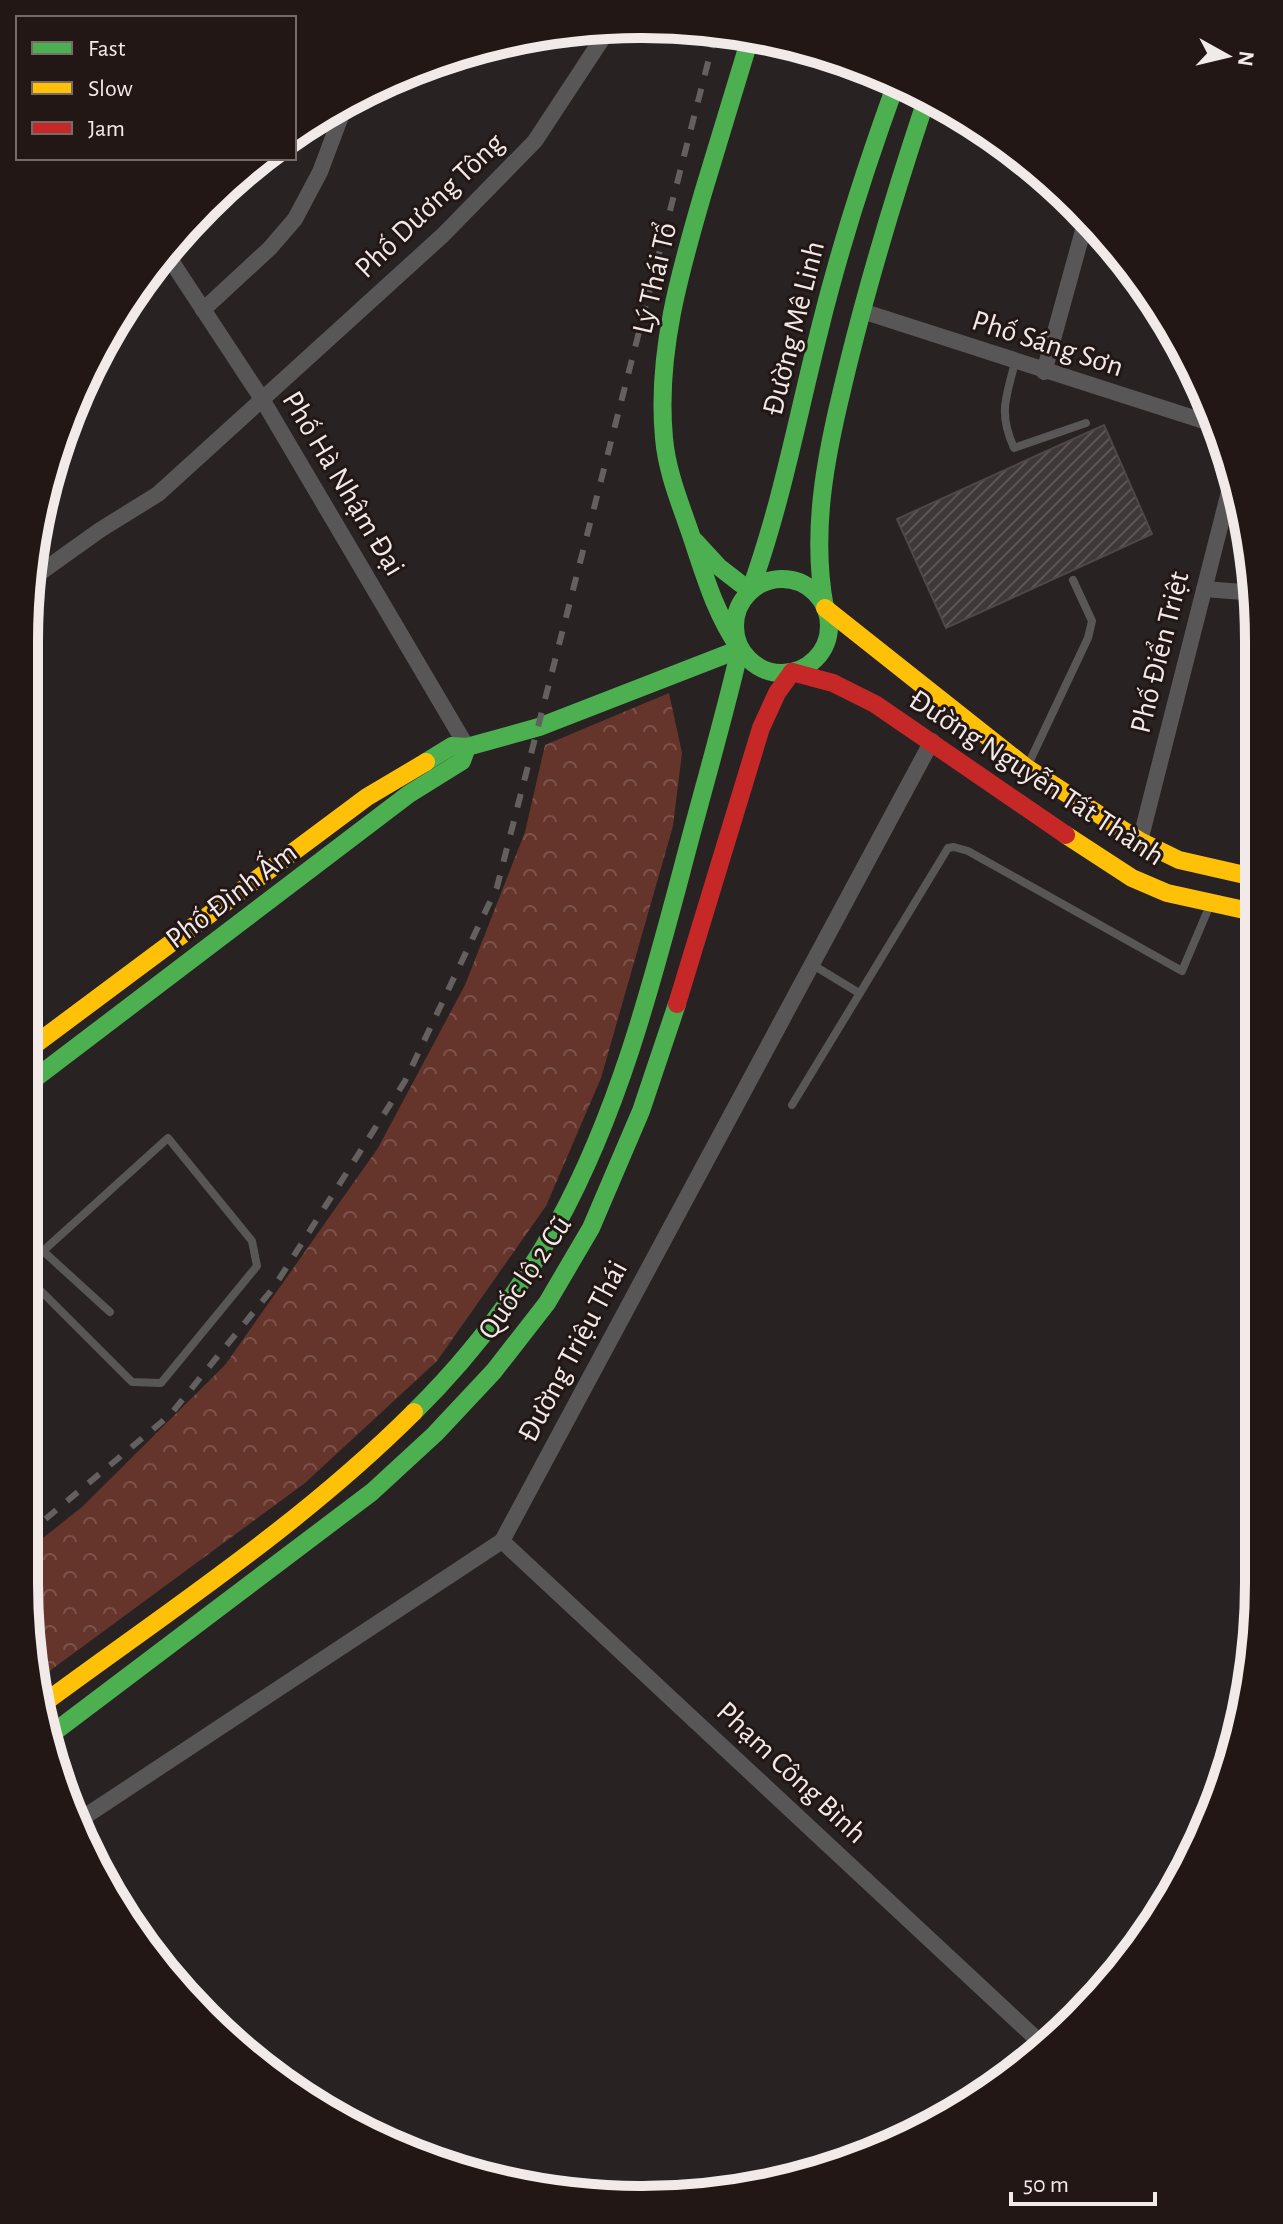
<svg xmlns="http://www.w3.org/2000/svg" width="1283" height="2224" viewBox="0 0 1283 2224" font-family="'Alegreya Sans',sans-serif">
	<defs>
		<pattern id="park-crowns" width="20" height="18" patternUnits="userSpaceOnUse" patternTransform="scale(2)"><rect width="20" height="18" fill="#65352c"/><path d="M2 6a3 3 0 1 1 6 0M12 15a3 3 0 1 1 6 0" fill="none" stroke="#7c524b"/></pattern>
		<pattern id="building-hatch" width="6" height="6" patternUnits="userSpaceOnUse" patternTransform="scale(2)"><rect width="6" height="6" fill="#3e3938"/><path d="M-1 1l2-2M0 6l6-6M5 7l2-2" fill="none" stroke="#5a5655"/></pattern>
	</defs>
	<rect width="100%" height="100%" fill="#282222"/>
	<path fill="url(#park-crowns)" d="M669,693l13,60 -9,73 -72,252 -55,128 -109,155 -132,122 -265,195 -16,-95v-30l58,-46 143,-142 153,-217 87,-163 60,-153 20,-87z"/>
	<g fill="url(#building-hatch)" stroke="#4e4847" stroke-width="2">
		<path d="M1104,425l48,109 -206,94 -49,-109z"/>
		<path d="M122,1891l92,124 -1,1 -62,-58 -34,-63z"/>
		<path d="M571,2179l9,13 -22,-3z"/>
	</g>
	<g fill="none" stroke-linecap="round" stroke-linejoin="round">
		<g stroke="#585656" stroke-width="8">
			<path d="M1015,362c-9,37 -17,50 -1,86l72,-25"/>
			<path d="M1027,767l61,-129 4,-17 -19,-41"/>
			<path d="M813,965l46,28"/>
			<path d="M792,1105l156,-257 6,-1 14,4 214,120 28,-66"/>
			<path d="M24,1274l108,108 29,1 96,-117 -5,-25 -84,-103 -125,113 67,61"/>
		</g>
		<g stroke="#585656" stroke-width="16">
			<path d="M166,253l96,146 205,348"/>
			<path d="M203,310l67,-62 25,-29 25,-47 26,-69"/>
			<path d="M862,311l357,115"/>
			<path d="M1044,372l43,-156"/>
			<path d="M30,580l70,-50 58,-36 285,-259 92,-94 75,-114"/>
			<path d="M1204,589l52,4"/>
			<path d="M1140,841l93,-365"/>
			<path d="M502,1541l541,504"/>
			<path d="M78,1821l424,-280 430,-800"/>
		</g>
		<g stroke="#4caf50" stroke-width="18">
			<path d="M695,541l24,26 31,24"/>
			<circle cx="782" cy="626" r="47"/>
			<path d="M750,591c31,-85 47,-172 69,-259 21,-86 48,-169 78,-251"/>
			<path d="M825,608c-16,-84 4,-165 24,-247 22,-89 49,-177 78,-264"/>
			<path d="M426,762l26,-16 15,1 72,-20 201,-78c-24,-34 -35,-72 -48,-111 -11,-33 -25,-65 -28,-100 -8,-84 16,-166 39,-245 16,-53 32,-105 48,-158"/>
			<path d="M25,1086l384,-292 53,-33 5,-14"/>
			<path d="M414,1412c55,-54 105,-120 143,-188 61,-111 94,-237 126,-358 19,-73 40,-144 57,-217"/>
			<path d="M49,1736l323,-244 63,-58 59,-63 53,-68 44,-75 50,-117 36,-107"/>
		</g>
		<g stroke="#ffc107" stroke-width="18">
			<path d="M825,608l202,160 113,73 39,19 79,18"/>
			<path d="M1066,835l66,43 35,15 91,20"/>
			<path d="M25,1052l342,-255 59,-35"/>
			<path d="M44,1703c126,-93 259,-180 370,-291"/>
		</g>
		<g stroke="#c62828" stroke-width="18">
			<path d="M792,672l41,11 42,21 191,131"/>
			<path d="M677,1004l84,-276 16,-35 15,-21"/>
		</g>
		<path stroke="#64605f" stroke-width="6" stroke-dasharray="14 14" stroke-linecap="butt" d="M24,1537l146,-122 104,-128 131,-206 92,-194 219,-856"/>
	</g>
	<g text-anchor="middle" stroke-width="6" stroke-linejoin="round" paint-order="stroke">
		<g font-size="30" fill="#f2eae8" stroke="#221715">
			<text transform="translate(429 205) rotate(-44)" y="10">Phố Dương Tông</text>
			<text transform="translate(654 278) rotate(-77)" y="10">Lý Thái Tổ</text>
			<text transform="translate(793 328) rotate(-76)" y="10">Đường Mê Linh</text>
			<text transform="translate(1048 343) rotate(18)" y="10">Phố Sáng Sơn</text>
			<text transform="translate(344 483) rotate(59)" y="10">Phố Hà Nhậm Đại</text>
			<text transform="translate(1159 652) rotate(-76)" y="10">Phố Điển Triệt</text>
			<text transform="translate(1037 777) rotate(33)" y="10">Đường Nguyễn Tất Thành</text>
			<text transform="translate(231 895) rotate(-37)" y="10">Phố Đình Ấm</text>
			<text transform="translate(524 1277) rotate(-56)" y="10">Quốc lộ 2 Cũ</text>
			<text transform="translate(572 1351) rotate(-62)" y="10">Đường Triệu Thái</text>
			<text transform="translate(792 1772) rotate(43)" y="10">Phạm Công Bình</text>
		</g>
	</g>
	<path d="M0 0H1283V2224H0ZM641 38H642A603 603 0 0 1 1245 641V1583A603 603 0 0 1 642 2186H641A603 603 0 0 1 38 1583V641A603 603 0 0 1 641 38Z" fill="#221715" fill-rule="evenodd"/>
	<path fill="none" stroke="#f2eae8" stroke-width="10" d="M641 38H642A603 603 0 0 1 1245 641V1583A603 603 0 0 1 642 2186H641A603 603 0 0 1 38 1583V641A603 603 0 0 1 641 38Z"/>
	<rect x="16" y="16" width="280" height="144" fill="#221715" stroke="#756b69" stroke-width="2"/>
	<rect x="32" y="42" width="40" height="12" fill="#4caf50" stroke="#756b69" stroke-width="2"/>
	<text x="88" y="56" font-size="24" fill="#f2eae8">Fast</text>
	<rect x="32" y="82" width="40" height="12" fill="#ffc107" stroke="#756b69" stroke-width="2"/>
	<text x="88" y="96" font-size="24" fill="#f2eae8">Slow</text>
	<rect x="32" y="122" width="40" height="12" fill="#c62828" stroke="#756b69" stroke-width="2"/>
	<text x="88" y="136" font-size="24" fill="#f2eae8">Jam</text>
	<g transform="translate(1227 56) rotate(98)" stroke="#221715" stroke-width="6" paint-order="stroke">
	<path d="M0-6L14 30L0 20L-14 30Z" fill="#f2eae8"/>
	<text y="-12" font-size="22" font-weight="bold" text-anchor="middle" fill="#f2eae8">N</text>
	</g>
	<path d="M1011 2192v12h144v-12" fill="none" stroke="#f2eae8" stroke-width="4"/>
	<text x="1023" y="2192" font-size="24" fill="#f2eae8" stroke="#221715" stroke-width="6" paint-order="stroke">50 m</text>
</svg>
